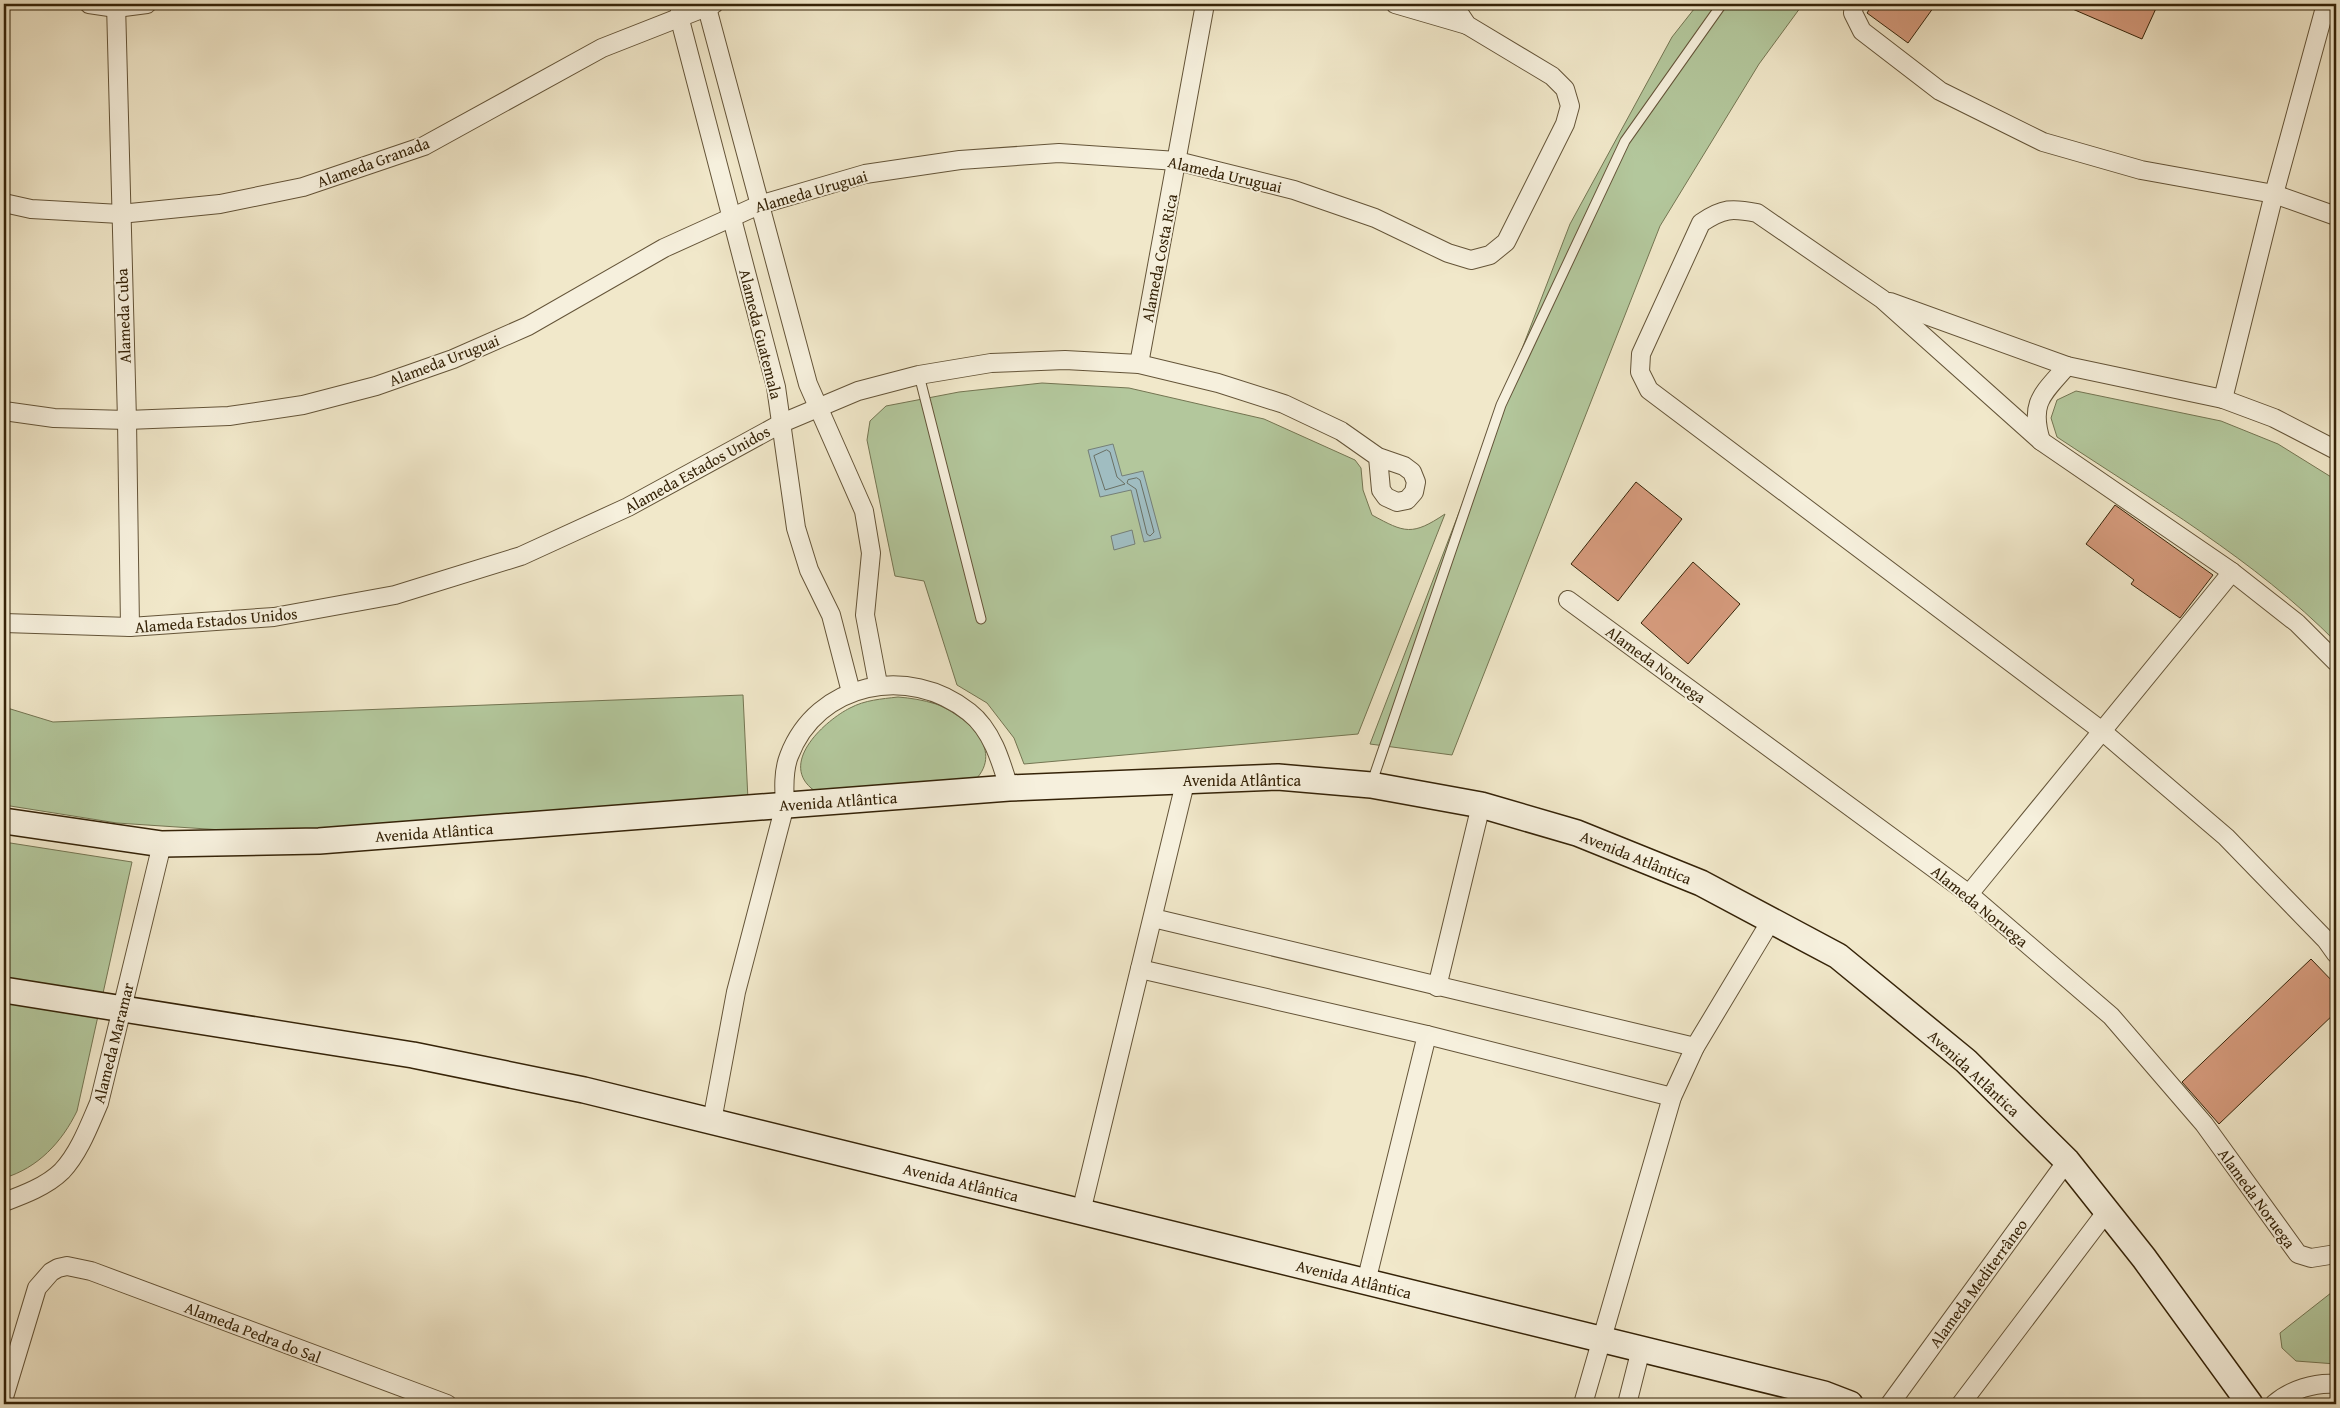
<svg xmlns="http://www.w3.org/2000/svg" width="2340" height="1408" viewBox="0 0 2340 1408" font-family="'Gentium Book Plus',serif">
	<rect width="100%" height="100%" fill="#f1e8ca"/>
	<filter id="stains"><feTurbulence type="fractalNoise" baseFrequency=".004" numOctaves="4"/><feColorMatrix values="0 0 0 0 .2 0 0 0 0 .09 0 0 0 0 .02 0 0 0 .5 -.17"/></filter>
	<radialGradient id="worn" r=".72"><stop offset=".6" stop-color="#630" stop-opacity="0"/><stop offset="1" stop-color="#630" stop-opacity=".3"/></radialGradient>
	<g fill="#b3c79c" stroke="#747552">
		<path d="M1698,4h105l-44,60 -99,162 -208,529 -82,-11 200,-520 102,-187z"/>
		<path d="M1042,383l87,5 135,31 91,41 6,8 2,22 9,25c33,18 40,21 73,-1l-87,220 -334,30 -10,-26 -27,-35 -30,-18 -33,-104 -29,-5 -28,-136 3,-19 16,-15 73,-14z"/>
		<path d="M2076,391l145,30 57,23 58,36v162c-81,-82 -184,-142 -279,-205l-6,-19 6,-18z"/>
		<path d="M743,695l5,105 -451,35 -180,-12 -113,-18v-98l49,15z"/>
		<path d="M898,697c13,1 25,3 38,7 32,13 71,48 36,79l-144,14c-5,-2 -13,-5 -17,-9 -31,-27 15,-68 39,-80 15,-8 31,-9 48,-11z"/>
		<path d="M4,842l128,20 -55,249c-15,31 -39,57 -73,67z"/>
		<path d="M2336,1289v75l-40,-3 -14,-13 -2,-15z"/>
	</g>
	<g fill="#a0bdc1" stroke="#757f77">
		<path d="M1113,444l9,32 21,-5 18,67 -17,4 -13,-52 -31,7 -12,-47z"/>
		<path d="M1132,530l3,14 -21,6 -3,-14z"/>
	</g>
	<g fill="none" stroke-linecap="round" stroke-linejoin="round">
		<g stroke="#6a7064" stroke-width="1">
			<path d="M1107,450l3,2 7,25 8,7 -20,6 -11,-34z"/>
			<path d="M1137,478l3,2 14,52 -4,4 -3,-2 -11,-45 -9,-6 1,-3z"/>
		</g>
	</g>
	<g fill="#d59a7c" stroke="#352308">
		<path d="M1873,4h63l-28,39 -41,-30z"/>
		<path d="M2061,4h97l-16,35z"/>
		<path d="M1636,482l46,37 -64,82 -47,-37z"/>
		<path d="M2115,505l98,70 -33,43 -49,-34 3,-4 -48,-36z"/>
		<path d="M1693,562l47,42 -52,60 -47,-41z"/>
		<path d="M2311,959l25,26v27l-117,112 -37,-42z"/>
	</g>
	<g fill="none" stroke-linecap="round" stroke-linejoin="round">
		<g stroke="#645438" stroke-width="11">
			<g id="lane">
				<path d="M919,375l62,244"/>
				<path d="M1372,782l129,-377 124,-264 97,-137"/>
			</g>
		</g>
		<g stroke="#645438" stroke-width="20">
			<g id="street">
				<path d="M89,4l27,4 31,-4"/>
				<path d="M116,4l11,416 3,207"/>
				<path d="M706,4l102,380 56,127 7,42 -6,62 13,69"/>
				<path d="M1395,4l72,21"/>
				<path d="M1854,4l-1,9 9,18 78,60 103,51 98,28 133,24 62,22"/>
				<path d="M681,7l-2,9 97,371 20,141 13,42 22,45 20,77"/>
				<path d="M4,203l27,6 89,5 100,-10 83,-17 121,-41 178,-98 112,-44"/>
				<path d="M1890,302l177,64 156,33 51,19 62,32"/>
				<path d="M1139,364l66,-360"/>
				<path d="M2223,399l51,-205 52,-190"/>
				<path d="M4,411l50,7 73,2 102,-4 74,-11 73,-19 77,-27 75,-33 136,-78 95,-43 106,-31 95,-14 99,-7 118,8 117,29 81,28 73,35 23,7 19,-5 16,-13 59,-118 5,-18 -5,-17 -13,-13 -85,-51 -14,-21"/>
				<path d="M2041,441c-12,-39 2,-47 26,-75"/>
				<path d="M1568,600l401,294 142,122 93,108 94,130 13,4 25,-4"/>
				<path d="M4,623l126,4 144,-10 121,-22 126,-39 107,-49 154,-84 76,-32 61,-16 72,-12 74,-3 74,4 79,19 66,21 57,27 37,26 26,9 8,6 4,10 -2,10 -7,8 -10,2 -11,-5 -5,-7 -3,-33"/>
				<path d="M2336,662l-39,-39 -65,-51 -191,-131 -159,-142 -125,-86c-25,-5 -34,-5 -56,10l-60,131 -1,18 9,18 453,341 124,106 100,103 10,14"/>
				<path d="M1969,894l263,-322"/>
				<path d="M1153,918l542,129"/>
				<path d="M1140,969l287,66 245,62"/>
				<path d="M1437,987l44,-182"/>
				<path d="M712,1121l24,-129 49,-187c-1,-15 -2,-34 4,-49 28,-74 120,-92 180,-44 23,18 32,49 40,76"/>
				<path d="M4,1202c19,-7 43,-16 58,-31 17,-18 27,-45 37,-68l63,-259"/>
				<path d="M1081,1212l105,-433"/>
				<path d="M1366,1282l61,-247"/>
				<path d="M4,1397l33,-109 14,-16 7,-4 9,-2 24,5 356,133"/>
				<path d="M1583,1404l89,-307 23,-50 77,-128"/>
				<path d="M1627,1404l14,-55"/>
				<path d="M1890,1404l177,-243"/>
				<path d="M1961,1404l146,-193"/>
				<path d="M2274,1404c16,-14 41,-22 62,-20"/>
			</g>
		</g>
		<g stroke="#352308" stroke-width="28">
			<g id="secondary">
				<path d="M4,821l158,23 157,-3 690,-53 269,-11 93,8 110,20 96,28 124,50 137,73 128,105 101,100 77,97 106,146"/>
				<path d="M4,990l409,65 171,35 1240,304 26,10"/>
			</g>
		</g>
		<use href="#lane" stroke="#f6f0dd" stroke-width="9"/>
		<use href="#street" stroke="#f6f0dd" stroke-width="18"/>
		<use href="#secondary" stroke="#f6f0dd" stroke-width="25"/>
	</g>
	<g text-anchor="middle" stroke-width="4" stroke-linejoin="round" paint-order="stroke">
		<g font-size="16" fill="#352308" stroke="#f6f0dd">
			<text transform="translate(373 162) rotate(-20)" y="6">Alameda Granada</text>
			<text transform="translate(1225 174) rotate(13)" y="6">Alameda Uruguai</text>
			<text transform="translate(811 191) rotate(-16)" y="6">Alameda Uruguai</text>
			<text transform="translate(1159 258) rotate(-79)" y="6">Alameda Costa Rica</text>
			<text transform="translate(123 316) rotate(-92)" y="6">Alameda Cuba</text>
			<text transform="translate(761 334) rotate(76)" y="6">Alameda Guatemala</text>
			<text transform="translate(444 360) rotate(-21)" y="6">Alameda Uruguai</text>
			<text transform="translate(697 469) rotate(-29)" y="6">Alameda Estados Unidos</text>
			<text transform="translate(216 620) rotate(-5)" y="6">Alameda Estados Unidos</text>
			<text transform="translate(1656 664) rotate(36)" y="6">Alameda Noruega</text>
			<text x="1242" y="786">Avenida Atlântica</text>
			<text transform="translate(838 801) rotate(-4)" y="6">Avenida Atlântica</text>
			<text transform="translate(434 832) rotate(-4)" y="6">Avenida Atlântica</text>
			<text transform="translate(1636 857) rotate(22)" y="6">Avenida Atlântica</text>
			<text transform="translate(1980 906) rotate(39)" y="6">Alameda Noruega</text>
			<text transform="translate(113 1043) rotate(-76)" y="6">Alameda Maramar</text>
			<text transform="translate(1974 1073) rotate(43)" y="6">Avenida Atlântica</text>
			<text transform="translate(961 1182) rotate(14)" y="6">Avenida Atlântica</text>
			<text transform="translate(2257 1198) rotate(54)" y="6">Alameda Noruega</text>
			<text transform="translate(1354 1279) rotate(14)" y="6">Avenida Atlântica</text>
			<text transform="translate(1978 1283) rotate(-54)" y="6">Alameda Mediterrâneo</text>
			<text transform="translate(253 1332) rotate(21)" y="6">Alameda Pedra do Sal</text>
		</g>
	</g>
	<rect width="2340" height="1408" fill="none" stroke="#f1e8ca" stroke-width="20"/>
	<rect x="5" y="5" width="2330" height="1398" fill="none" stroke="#352308" stroke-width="2.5"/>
	<rect x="10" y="10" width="2320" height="1388" fill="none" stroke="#352308"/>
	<rect width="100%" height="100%" filter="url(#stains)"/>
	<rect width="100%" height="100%" fill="url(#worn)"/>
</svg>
